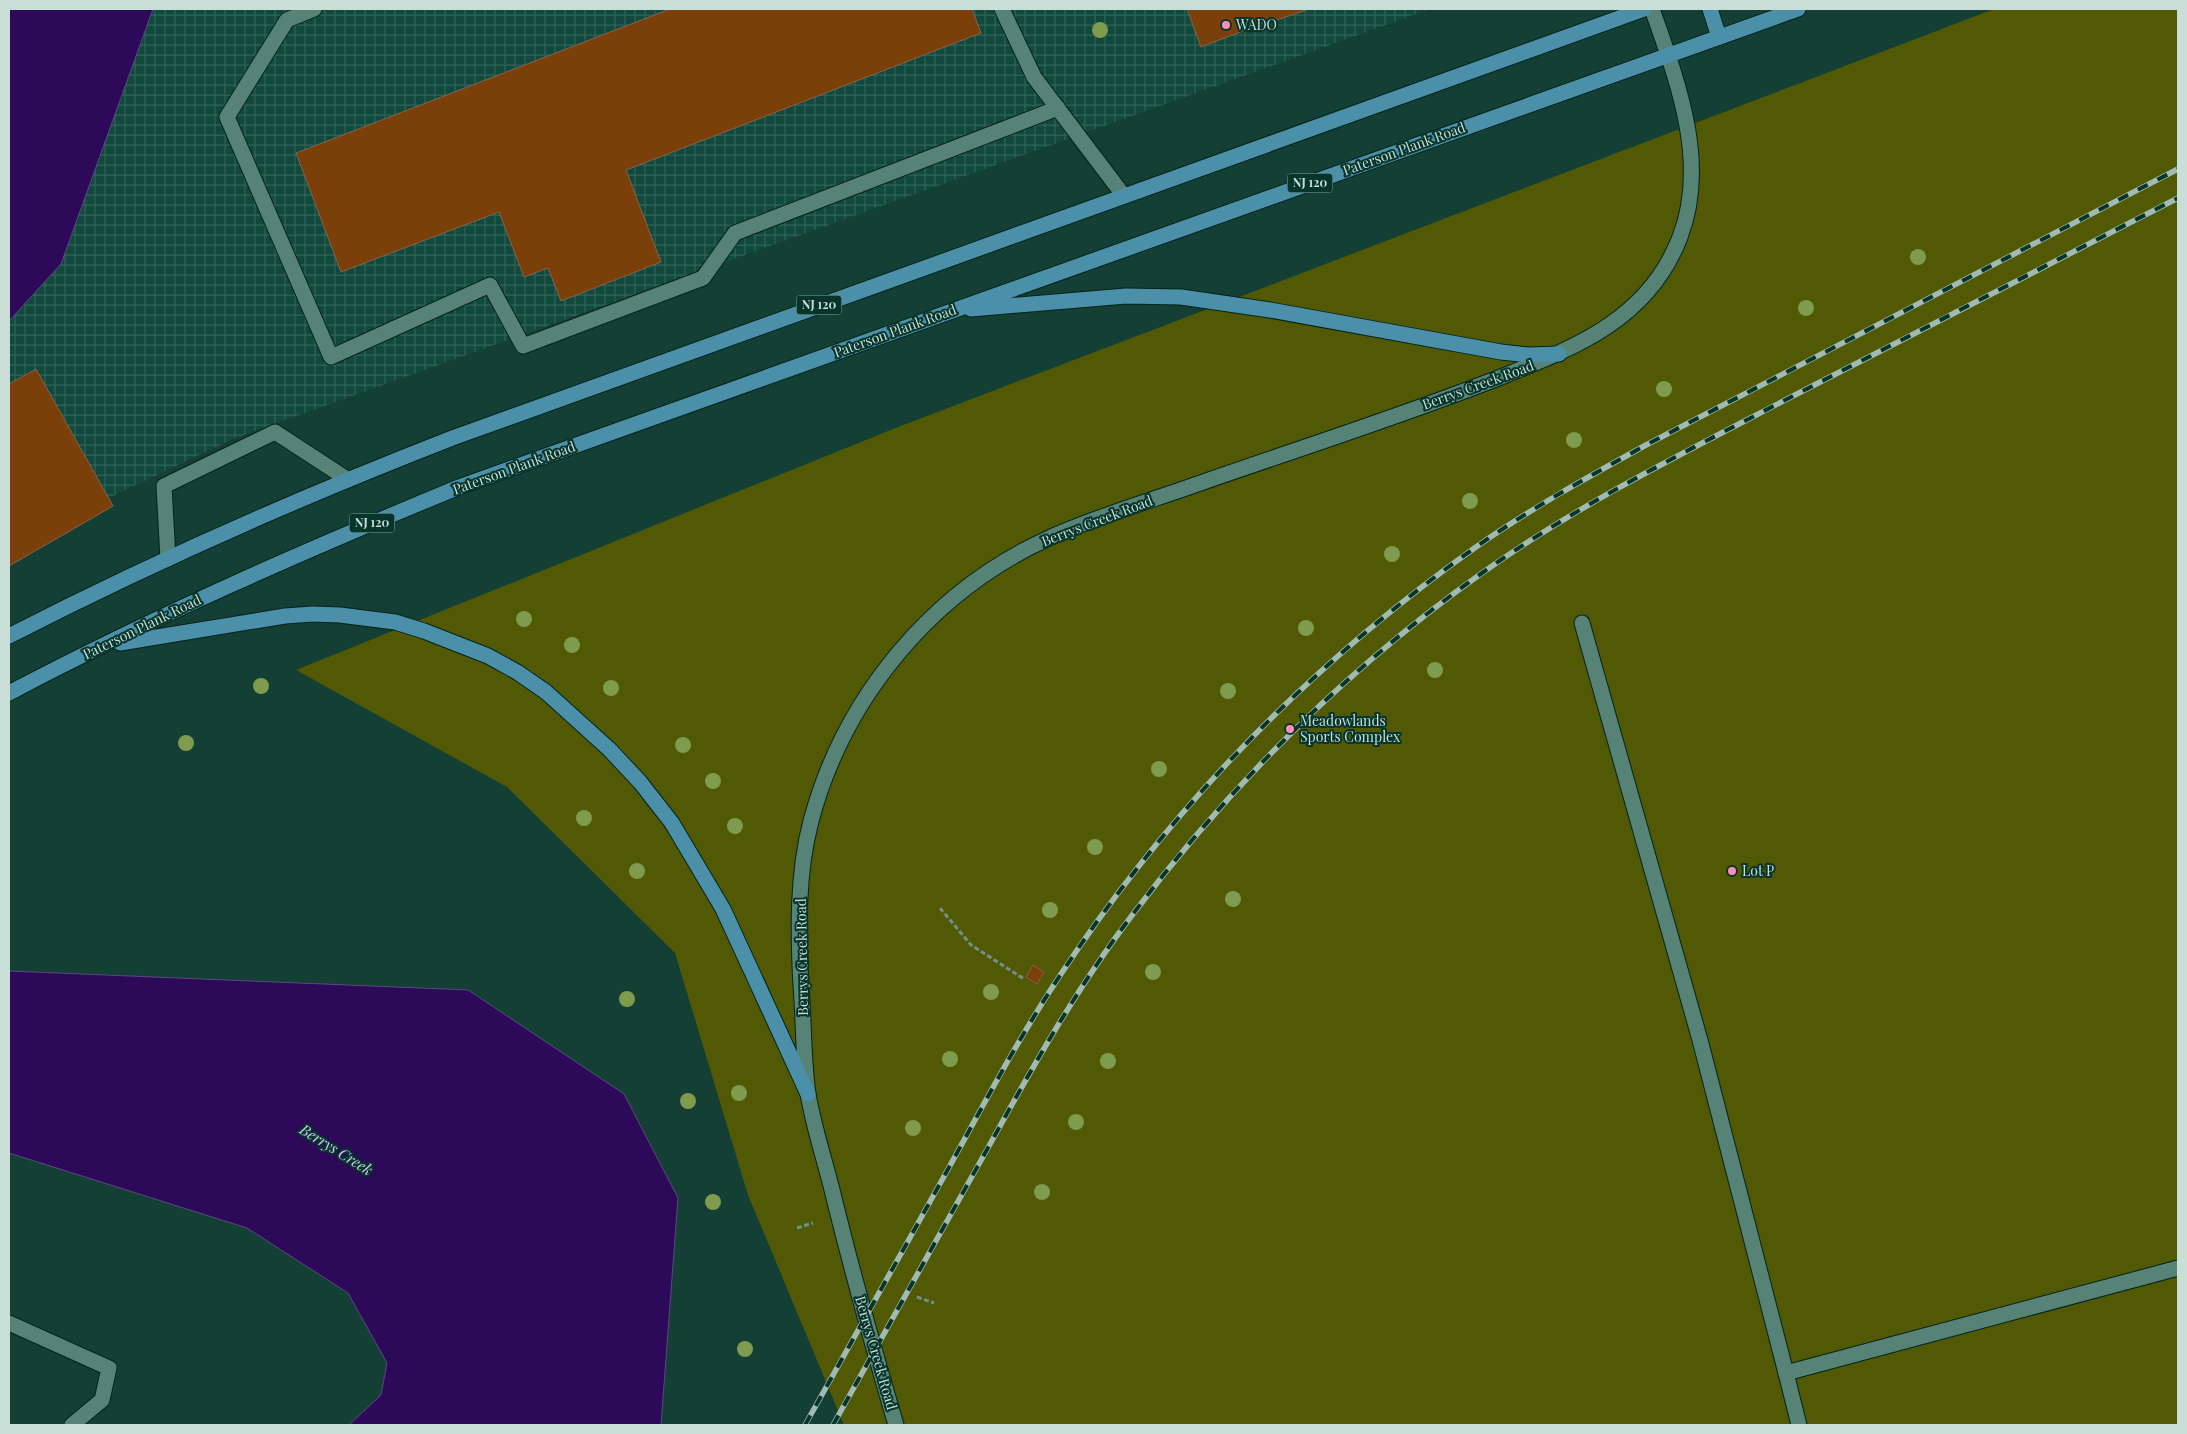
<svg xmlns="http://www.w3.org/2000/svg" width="2187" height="1434" viewBox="0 0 2187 1434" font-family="'Playfair Display',serif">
	<defs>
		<pattern id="industrial-grid" width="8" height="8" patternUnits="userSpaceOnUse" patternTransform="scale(1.25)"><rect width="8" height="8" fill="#11493d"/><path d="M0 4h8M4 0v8" fill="none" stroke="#326358"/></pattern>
	</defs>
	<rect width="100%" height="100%" fill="#143f35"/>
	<path fill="url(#industrial-grid)" d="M153,9h1277l-1195,429 -226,107v-224l52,-57z"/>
	<path fill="#515904" d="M1994,9h184v1416h-1334l-96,-230 -73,-242 -168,-166 -211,-117 597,-241z"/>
	<g fill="#2c0959" stroke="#5b497f">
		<path d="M9,9h144l-92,255 -52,57z"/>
		<path d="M9,971l459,19 156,104 54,104 -17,227h-312l32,-30 6,-32 -39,-70 -101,-65 -238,-75z"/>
	</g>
	<g fill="#7b400a" stroke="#836450">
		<path d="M670,9h302l9,24 -355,137 35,92 -100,39 -13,-33 -24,9 -25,-65 -158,60 -45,-119z"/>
		<path d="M1187,9h122l-35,12v-2l-73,28z"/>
		<path d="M36,369l77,137 -104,60v-182z"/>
		<path d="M1033,965l11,7 -7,12 -11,-7z"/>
	</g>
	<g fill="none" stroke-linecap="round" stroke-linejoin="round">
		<g stroke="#03241d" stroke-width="17">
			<g id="lane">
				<path d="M314,9l-27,11 -60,97 104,240 159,-72 33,61 180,-68 32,-45 323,-125"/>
				<path d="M1002,9l32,68 90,119"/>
				<path d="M168,559l-4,-73 111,-54 72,47"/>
				<path d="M1582,623l118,417 86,333"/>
				<path d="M9,1323l100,45 -7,32 -30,25"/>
				<path d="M1799,1425l-13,-52 392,-105"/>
			</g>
		</g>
		<g stroke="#03241d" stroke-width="17">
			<path id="secondary" d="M896,1425c-22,-75 -43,-150 -62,-227 -8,-34 -20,-69 -26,-104 -5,-35 -4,-72 -7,-108 -3,-54 -4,-112 10,-165 33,-124 121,-230 238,-283 50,-23 105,-38 157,-57 98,-34 198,-66 295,-104 75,-30 148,-58 179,-140 29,-75 -3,-157 -28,-228"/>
		</g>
		<g stroke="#03241d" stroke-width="17">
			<g id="primary">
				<path d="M1710,9l9,28"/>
				<path d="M971,309l155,-13 55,1 89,13 231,42 28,3 30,-1"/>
				<path d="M9,636c144,-74 294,-140 446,-199l1189,-428"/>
				<path d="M120,643l165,-27 28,-2 27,1 55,7 29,9 64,25 29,16 29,20 63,57 31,33 32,41 51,86 85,185"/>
				<path d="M9,693c146,-77 297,-143 450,-206l1339,-478"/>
			</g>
		</g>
		<g stroke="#709088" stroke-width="3" stroke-dasharray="5 2.5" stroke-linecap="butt">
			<path d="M940,908l31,37 53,34"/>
			<path d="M797,1228l16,-5"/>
			<path d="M917,1297l17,6"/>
		</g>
		<use href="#lane" stroke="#578276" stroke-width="15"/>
		<use href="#secondary" stroke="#578276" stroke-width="15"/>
		<use href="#primary" stroke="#4b90a8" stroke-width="15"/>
		<g stroke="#a0bbb3" stroke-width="5.5">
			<g id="rail">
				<path d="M805,1425c47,-84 95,-169 142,-254 36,-65 71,-132 112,-194 111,-169 252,-313 417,-430 54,-38 112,-70 170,-102l532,-276"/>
				<path d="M833,1425c52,-93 104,-186 156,-279 44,-80 89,-160 144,-232 99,-131 215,-246 349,-341 97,-69 205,-122 311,-177 128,-66 256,-132 385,-198"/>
			</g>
		</g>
		<use href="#rail" stroke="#07352b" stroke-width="4" stroke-dasharray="11" stroke-linecap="butt"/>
	</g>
	<g fill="#7f9b4e">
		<circle cx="1100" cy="30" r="8"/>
		<circle cx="1918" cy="257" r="8"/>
		<circle cx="1806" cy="308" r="8"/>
		<circle cx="1664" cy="389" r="8"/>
		<circle cx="1574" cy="440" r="8"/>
		<circle cx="1470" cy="501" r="8"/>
		<circle cx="1392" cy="554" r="8"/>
		<circle cx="524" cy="619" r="8"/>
		<circle cx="1306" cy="628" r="8"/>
		<circle cx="572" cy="645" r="8"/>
		<circle cx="1435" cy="670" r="8"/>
		<circle cx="261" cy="686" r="8"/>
		<circle cx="611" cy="688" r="8"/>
		<circle cx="1228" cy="691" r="8"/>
		<circle cx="186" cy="743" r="8"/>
		<circle cx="683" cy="745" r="8"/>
		<circle cx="1159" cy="769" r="8"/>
		<circle cx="713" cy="781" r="8"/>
		<circle cx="584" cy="818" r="8"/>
		<circle cx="735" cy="826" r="8"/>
		<circle cx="1095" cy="847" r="8"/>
		<circle cx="637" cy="871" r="8"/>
		<circle cx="1233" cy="899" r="8"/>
		<circle cx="1050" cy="910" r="8"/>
		<circle cx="1153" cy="972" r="8"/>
		<circle cx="991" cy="992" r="8"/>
		<circle cx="627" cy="999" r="8"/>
		<circle cx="950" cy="1059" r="8"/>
		<circle cx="1108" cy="1061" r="8"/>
		<circle cx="739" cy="1093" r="8"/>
		<circle cx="688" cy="1101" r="8"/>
		<circle cx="1076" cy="1122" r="8"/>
		<circle cx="913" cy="1128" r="8"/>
		<circle cx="1042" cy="1192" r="8"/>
		<circle cx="713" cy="1202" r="8"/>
		<circle cx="745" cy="1349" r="8"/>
	</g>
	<g fill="#fe8ebb" stroke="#07352b" stroke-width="2">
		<circle cx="1226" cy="25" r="5"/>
		<circle cx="1290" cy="729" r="5"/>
		<circle cx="1732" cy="871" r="5"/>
	</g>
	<g text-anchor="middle" stroke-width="4" stroke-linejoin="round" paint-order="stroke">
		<g fill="#07352b" stroke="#8eaba3" stroke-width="1">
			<rect x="1287.5" y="173.5" width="45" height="19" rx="4"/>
			<rect x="796.5" y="295.5" width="45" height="19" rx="4"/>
			<rect x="349.5" y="513.5" width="45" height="19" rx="4"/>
		</g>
		<g font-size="12" font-weight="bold" fill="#c8ded7">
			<text x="1310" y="187">NJ 120</text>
			<text x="819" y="309">NJ 120</text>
			<text x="372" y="527">NJ 120</text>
		</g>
		<g font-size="14" fill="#c8ded7" stroke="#07352b" text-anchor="start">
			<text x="1236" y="30">WADO</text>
			<text x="1300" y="726">Meadowlands<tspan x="1300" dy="16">Sports Complex</tspan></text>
			<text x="1742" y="876">Lot P</text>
		</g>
		<g font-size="14" fill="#c8ded7" stroke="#07352b">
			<text transform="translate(1404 149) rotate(-20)" y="5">Paterson Plank Road</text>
			<text transform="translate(895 331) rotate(-20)" y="5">Paterson Plank Road</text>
			<text transform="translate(1478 385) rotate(-20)" y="5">Berrys Creek Road</text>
			<text transform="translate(514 468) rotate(-20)" y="5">Paterson Plank Road</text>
			<text transform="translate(1097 521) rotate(-21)" y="5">Berrys Creek Road</text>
			<text transform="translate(142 627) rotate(-26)" y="5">Paterson Plank Road</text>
			<text transform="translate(802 957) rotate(-91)" y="5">Berrys Creek Road</text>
			<text transform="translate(876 1353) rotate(74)" y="5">Berrys Creek Road</text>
		</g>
		<g font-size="15" font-style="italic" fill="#d3c9f6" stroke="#07352b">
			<text transform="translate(336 1150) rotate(32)" y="5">Berrys Creek</text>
		</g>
	</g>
	<rect width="2187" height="1434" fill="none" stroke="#c8ded7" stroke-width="20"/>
</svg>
